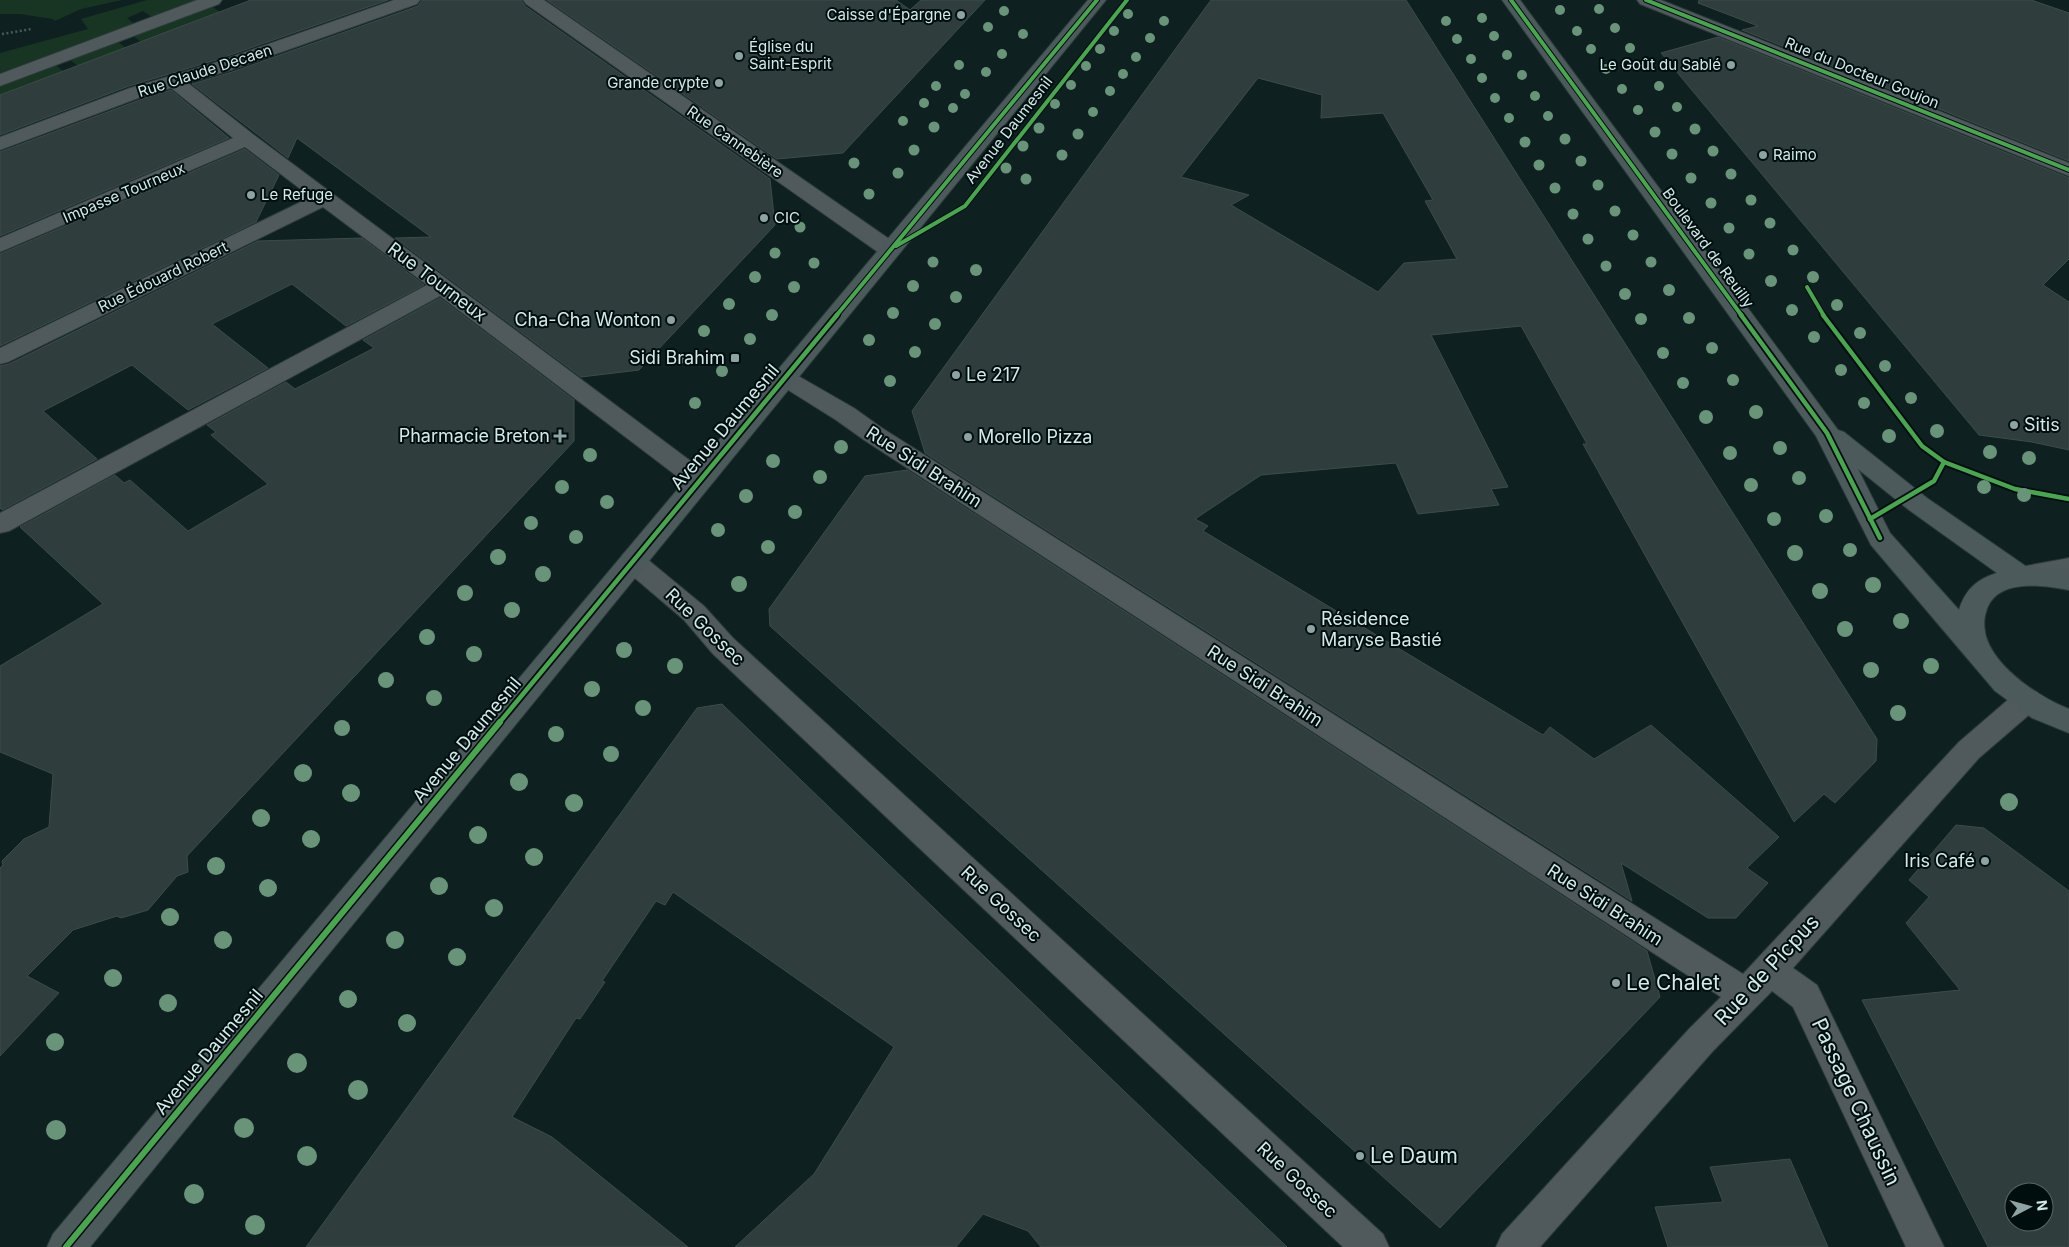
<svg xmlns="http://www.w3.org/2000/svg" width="2069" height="1247" viewBox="0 0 2069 1247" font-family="Inter,sans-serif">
	<rect width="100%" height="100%" fill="#0e2020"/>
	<g fill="#183523">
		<path d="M0,0h122l-41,9 -26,12 -2,-2 -33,-5h-20z"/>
		<path d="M147,0h51l-46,17 -9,-6 -16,7 7,6 -134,50v-21l88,-24 -7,-10z"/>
		<path d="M210,5l10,7 -79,30 -9,-7z"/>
		<path d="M117,41l9,7 -48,18 -9,-7z"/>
		<path d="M54,64l9,7 -63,24v-10z"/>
	</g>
	<g fill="#2f3e3c" stroke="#3c4c4a" fill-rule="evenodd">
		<path d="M251,0h137l-172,60 -87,26 -129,49v-40z"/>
		<path d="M422,0h99l4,6 245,173 5,46 -136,145 -58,7 -186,-139 36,-1 -134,-99 -9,20 -96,-74 40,-12 186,-66z"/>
		<path d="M547,0h349l14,10 11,-10h64l-142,153 -66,6z"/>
		<path d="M1211,0h195l471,739 -1,22 -41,42 -11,-9 -30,28 -211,-378h4l-66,-118 -90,9 77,152 -17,2 8,16 -81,9 -22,-51 -135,12 -66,44 13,7 -5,5 340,204 7,-8 44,32 57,-34 128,112 -32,31 21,15 -32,35h-28l-87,-55 11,38 -707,-448 -13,-42zM1258,78l64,17 -1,23 62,-5 50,87 -8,1 32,58 -53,4 -26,29 -147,-87 18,-10 -68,-18z"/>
		<path d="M1699,0h332l38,13v148l-327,-131 16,-4 -60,-23z"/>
		<path d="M1718,37l351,141v81l-26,26 26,17v148l-37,-8 -53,-7 -318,-382z"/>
		<path d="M171,90l58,48 -229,98v-84l145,-54z"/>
		<path d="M245,149l34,26 -23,47 -256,124v-92z"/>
		<path d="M362,238l62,47 -78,41 -54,-42 -80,40 56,44 -80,42 -56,-45 -89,46 54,48 -95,51 -2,-2v-142l9,-2 249,-123z"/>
		<path d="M440,298l134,102v41l-387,415 1,16 -11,4 -29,34 -27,8 -4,-2 -44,14 -46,46 32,17 -59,63v-188l3,-3 -1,-4 22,-22 25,-12 4,-53 -53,-22v-86l103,-62 -83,-77 95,-52 9,8 6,-3 58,51 80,-47 -57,-49 5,-3 -9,-7 79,-43 9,7 79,-41 -11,-8z"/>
		<path d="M907,470l740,481 13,46 -220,231 -670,-602 -1,-17 96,-133z"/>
		<path d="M722,704l403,388 162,155h-246l-13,-16 -45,-17 -27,33h-221l79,-73 80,-127 -221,-155 -8,13 -9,-4 -54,80 3,1 -25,37 -4,-1 -64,99 40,20 136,110h-382l391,-539z"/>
		<path d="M1956,825l28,3 85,63v356h-81l-126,-247 98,-10 -54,-67 23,-26 -20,-17zM2014,1192h30v30h-30z"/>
		<path d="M1790,1159l38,88h-160l-13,-40 68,-5 -13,-35z"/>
	</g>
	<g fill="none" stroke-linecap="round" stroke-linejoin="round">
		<g stroke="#2b3a3b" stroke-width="2">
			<g id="minor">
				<path d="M197,0h25l-3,4 -219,82v-12z"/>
				<path d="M394,0h26l-3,4 -186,66 -43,13 66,52 454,339 4,6 -4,6 -9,3 -9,-3 -250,-190 -431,235 -9,2v-20l427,-228 -104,-78 -315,155 -8,2v-16l311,-151 -66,-50 -245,105v-14l233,-100 -62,-50 -27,8 -144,54v-13l130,-49 87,-26z"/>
				<path d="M523,0h21l354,245 3,5 -3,5 -8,1 -8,-1 -356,-251z"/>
				<path d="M1637,0h24l408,163v13l-429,-172z"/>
				<path d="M785,370l8,3 61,35 28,20 861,546 216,-232 58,-50 10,-3 10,3 4,8 -4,8 -58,50 -186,210 24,17 127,262h-38l-113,-240 -21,-16 -59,60 -173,196h-44l6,-13 187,-205 32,-32 -857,-557 -28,-20 -59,-37 -4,-5 4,-5z"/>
				<path d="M632,551l9,3 63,52 29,32 650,596 6,13h-46l-630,-593 -29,-34 -61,-52 -4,-7 4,-7z"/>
				<path d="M2069,558v20l-45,7 -9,-3 -4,-7 4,-7z"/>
			</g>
		</g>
		<g stroke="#2b3a3b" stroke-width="2">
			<g id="major">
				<path d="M1088,0h18l-1016,1247h-43l6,-13z"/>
				<path d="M1502,0h18l318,430 6,2 83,66 100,69 42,3v20c-27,-5 -74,-12 -83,22 -3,9 -2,21 2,30 12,29 53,56 81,67v24l-37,-15 -37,-27 -124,-146 -55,-109zM1858,469l51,41 88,63c-20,6 -32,17 -38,37l-69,-77z"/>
			</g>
		</g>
		<path stroke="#4d5759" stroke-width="2.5" stroke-dasharray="2 2.5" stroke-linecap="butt" d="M2,34l30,-5"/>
		<use href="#minor" fill="#50595c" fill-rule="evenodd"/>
		<use href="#major" fill="#4c5a5c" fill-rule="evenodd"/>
		<g stroke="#010e0e" stroke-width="6">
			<g id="cycleway-far2">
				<path d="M1511,0l231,316"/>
				<path d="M1646,0l423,170"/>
				<path d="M896,246l69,-40 162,-206"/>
				<path d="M1807,287l17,29"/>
				<path d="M836,316l261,-316"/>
			</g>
		</g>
		<g stroke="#010e0e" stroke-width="8">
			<g id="cycleway-far1">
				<path d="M1741,315l86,118 53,105"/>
				<path d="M1823,315l99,131 22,16 71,27 54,10"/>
				<path d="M1870,519l64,-38 10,-19"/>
				<path d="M499,723l338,-408"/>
			</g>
		</g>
		<g stroke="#010e0e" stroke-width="9">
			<path id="cycleway" d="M66,1247l434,-525"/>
		</g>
		<use href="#cycleway-far2" stroke="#4ca352" stroke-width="4"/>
		<use href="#cycleway-far1" stroke="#4ca352" stroke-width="4.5"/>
		<use href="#cycleway" stroke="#4ca352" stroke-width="6"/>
	</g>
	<g fill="#69947a">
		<circle cx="1599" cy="9" r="5"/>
		<circle cx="1560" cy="10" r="5"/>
		<circle cx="1004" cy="11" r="5"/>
		<circle cx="1128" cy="14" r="5"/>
		<circle cx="1482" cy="18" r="5"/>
		<circle cx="1164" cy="21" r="5"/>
		<circle cx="1446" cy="21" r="5"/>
		<circle cx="988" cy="27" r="5"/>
		<circle cx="1615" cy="28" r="5"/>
		<circle cx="1114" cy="31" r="5"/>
		<circle cx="1577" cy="31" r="5"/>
		<circle cx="1023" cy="34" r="5"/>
		<circle cx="1494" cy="36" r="5"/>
		<circle cx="1150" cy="38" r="5"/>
		<circle cx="1457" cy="39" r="5"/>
		<circle cx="1630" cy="48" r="5"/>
		<circle cx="1100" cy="49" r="5"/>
		<circle cx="1591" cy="49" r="5"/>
		<circle cx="1002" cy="54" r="5"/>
		<circle cx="1507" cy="55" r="5"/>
		<circle cx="1136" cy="57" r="5"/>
		<circle cx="1471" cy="59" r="5"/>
		<circle cx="959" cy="65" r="5"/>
		<circle cx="1086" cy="66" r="5"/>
		<circle cx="1645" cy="66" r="5"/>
		<circle cx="1606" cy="69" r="5"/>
		<circle cx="986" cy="72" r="5"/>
		<circle cx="1123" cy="74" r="5"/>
		<circle cx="1522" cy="75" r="5"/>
		<circle cx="1482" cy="78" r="5"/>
		<circle cx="1071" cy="85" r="5"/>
		<circle cx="936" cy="86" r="5"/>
		<circle cx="1659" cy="86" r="5"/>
		<circle cx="1622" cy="89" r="5"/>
		<circle cx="1110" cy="91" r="5"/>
		<circle cx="965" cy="94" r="5"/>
		<circle cx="1535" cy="96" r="5"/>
		<circle cx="1495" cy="98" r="5"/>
		<circle cx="924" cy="103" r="5"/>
		<circle cx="1055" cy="104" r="5"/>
		<circle cx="1677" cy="107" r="5"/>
		<circle cx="953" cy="108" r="5"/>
		<circle cx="1638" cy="110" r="5"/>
		<circle cx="1093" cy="112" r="5"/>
		<circle cx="1548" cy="116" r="5"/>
		<circle cx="1509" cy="118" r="5"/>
		<circle cx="903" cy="121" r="5"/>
		<circle cx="934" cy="127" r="5.5"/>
		<circle cx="1039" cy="128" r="5.5"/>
		<circle cx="1695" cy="129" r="5.5"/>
		<circle cx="1655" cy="132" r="5.5"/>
		<circle cx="1078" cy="134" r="5.5"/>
		<circle cx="1565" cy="139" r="5.5"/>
		<circle cx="1525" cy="142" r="5.5"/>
		<circle cx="1023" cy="146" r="5.5"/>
		<circle cx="914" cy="150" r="5.5"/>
		<circle cx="1713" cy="151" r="5.5"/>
		<circle cx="1672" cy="154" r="5.5"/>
		<circle cx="1062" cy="155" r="5.5"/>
		<circle cx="1581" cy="161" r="5.5"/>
		<circle cx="854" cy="163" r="5.5"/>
		<circle cx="1539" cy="165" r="5.5"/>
		<circle cx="1006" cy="168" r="5.5"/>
		<circle cx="898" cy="173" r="5.5"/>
		<circle cx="1731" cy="174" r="5.5"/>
		<circle cx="1691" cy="178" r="5.5"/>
		<circle cx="1026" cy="179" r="5.5"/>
		<circle cx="1598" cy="185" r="5.5"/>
		<circle cx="1555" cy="188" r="5.5"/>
		<circle cx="869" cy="194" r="5.5"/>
		<circle cx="1751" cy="200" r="5.5"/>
		<circle cx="1711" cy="203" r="5.5"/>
		<circle cx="1615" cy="211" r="5.5"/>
		<circle cx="1573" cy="214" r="5.5"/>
		<circle cx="1770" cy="223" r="5.5"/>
		<circle cx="800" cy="227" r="5.5"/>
		<circle cx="1729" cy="228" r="5.5"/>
		<circle cx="1633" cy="235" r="5.5"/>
		<circle cx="1588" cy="239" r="5.5"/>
		<circle cx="1793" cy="250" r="5.5"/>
		<circle cx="775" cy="253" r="5.5"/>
		<circle cx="1749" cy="254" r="5.5"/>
		<circle cx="933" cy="262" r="5.5"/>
		<circle cx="1651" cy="262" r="5.5"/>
		<circle cx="814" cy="263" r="5.5"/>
		<circle cx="1606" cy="266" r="5.5"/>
		<circle cx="976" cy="270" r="6"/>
		<circle cx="755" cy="277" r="6"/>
		<circle cx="1813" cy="277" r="6"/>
		<circle cx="1771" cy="281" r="6"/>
		<circle cx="913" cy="286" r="6"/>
		<circle cx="794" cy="287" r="6"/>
		<circle cx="1669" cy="290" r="6"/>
		<circle cx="1625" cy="294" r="6"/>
		<circle cx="956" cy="297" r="6"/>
		<circle cx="729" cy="304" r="6"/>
		<circle cx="1837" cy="305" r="6"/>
		<circle cx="1792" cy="310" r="6"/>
		<circle cx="893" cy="313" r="6"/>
		<circle cx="772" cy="315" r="6"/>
		<circle cx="1689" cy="318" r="6"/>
		<circle cx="1641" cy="319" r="6"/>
		<circle cx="935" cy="324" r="6"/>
		<circle cx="704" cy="331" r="6"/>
		<circle cx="1860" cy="333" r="6"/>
		<circle cx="1814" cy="337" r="6"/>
		<circle cx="750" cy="339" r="6"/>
		<circle cx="869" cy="340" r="6"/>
		<circle cx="1712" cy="348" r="6"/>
		<circle cx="915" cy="352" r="6"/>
		<circle cx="1663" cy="353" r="6"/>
		<circle cx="680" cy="358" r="6"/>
		<circle cx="1885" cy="366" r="6"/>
		<circle cx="1841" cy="370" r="6"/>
		<circle cx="722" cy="371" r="6"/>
		<circle cx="1733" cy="380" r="6"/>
		<circle cx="890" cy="381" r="6"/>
		<circle cx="1683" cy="383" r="6"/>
		<circle cx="1911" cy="398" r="6"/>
		<circle cx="695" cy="403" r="6"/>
		<circle cx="1864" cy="403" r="6"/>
		<circle cx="1756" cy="412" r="7"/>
		<circle cx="1706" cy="417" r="7"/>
		<circle cx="1937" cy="431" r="7"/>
		<circle cx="1889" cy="436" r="7"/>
		<circle cx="841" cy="447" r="7"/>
		<circle cx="1780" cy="448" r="7"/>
		<circle cx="1990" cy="452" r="7"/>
		<circle cx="1730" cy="453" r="7"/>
		<circle cx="590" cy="455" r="7"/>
		<circle cx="2029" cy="458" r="7"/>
		<circle cx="773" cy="461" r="7"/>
		<circle cx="820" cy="477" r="7"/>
		<circle cx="1799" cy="478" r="7"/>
		<circle cx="1751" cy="485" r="7"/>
		<circle cx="562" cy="487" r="7"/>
		<circle cx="1984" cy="487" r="7"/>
		<circle cx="2024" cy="495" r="7"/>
		<circle cx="746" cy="496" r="7"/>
		<circle cx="607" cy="502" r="7"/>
		<circle cx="795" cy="512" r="7"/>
		<circle cx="1826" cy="516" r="7"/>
		<circle cx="1774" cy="519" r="7"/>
		<circle cx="531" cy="523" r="7"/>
		<circle cx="718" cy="530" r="7"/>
		<circle cx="576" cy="537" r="7"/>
		<circle cx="768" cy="547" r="7"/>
		<circle cx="1850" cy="550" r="7"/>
		<circle cx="1795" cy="553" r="8"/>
		<circle cx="498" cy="557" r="8"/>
		<circle cx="543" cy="574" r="8"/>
		<circle cx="739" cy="584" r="8"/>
		<circle cx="1873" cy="585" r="8"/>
		<circle cx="1820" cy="591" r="8"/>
		<circle cx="465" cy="593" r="8"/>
		<circle cx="512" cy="610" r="8"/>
		<circle cx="1901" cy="621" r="8"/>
		<circle cx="1845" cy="629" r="8"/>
		<circle cx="427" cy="637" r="8"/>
		<circle cx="624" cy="650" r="8"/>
		<circle cx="474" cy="654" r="8"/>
		<circle cx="675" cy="666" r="8"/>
		<circle cx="1931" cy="666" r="8"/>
		<circle cx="1871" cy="670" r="8"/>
		<circle cx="386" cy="680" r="8"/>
		<circle cx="592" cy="689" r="8"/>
		<circle cx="434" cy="698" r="8"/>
		<circle cx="643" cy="708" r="8"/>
		<circle cx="1898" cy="713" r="8"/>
		<circle cx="342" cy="728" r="8"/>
		<circle cx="556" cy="734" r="8"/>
		<circle cx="611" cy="754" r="8"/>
		<circle cx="303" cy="773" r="9"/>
		<circle cx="519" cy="782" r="9"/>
		<circle cx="351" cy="793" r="9"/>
		<circle cx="2009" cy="802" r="9"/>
		<circle cx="574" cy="803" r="9"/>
		<circle cx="261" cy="818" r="9"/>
		<circle cx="478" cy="835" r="9"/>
		<circle cx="311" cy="839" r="9"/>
		<circle cx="534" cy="857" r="9"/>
		<circle cx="216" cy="866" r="9"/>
		<circle cx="439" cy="886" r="9"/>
		<circle cx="268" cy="888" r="9"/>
		<circle cx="494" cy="908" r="9"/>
		<circle cx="170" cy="917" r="9"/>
		<circle cx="223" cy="940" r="9"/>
		<circle cx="395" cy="940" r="9"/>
		<circle cx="457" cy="957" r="9"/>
		<circle cx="113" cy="978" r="9"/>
		<circle cx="348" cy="999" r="9"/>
		<circle cx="168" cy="1003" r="9"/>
		<circle cx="407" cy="1023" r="9"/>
		<circle cx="55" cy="1042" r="9"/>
		<circle cx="297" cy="1063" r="10"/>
		<circle cx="358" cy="1090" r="10"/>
		<circle cx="244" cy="1128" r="10"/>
		<circle cx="56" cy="1130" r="10"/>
		<circle cx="307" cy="1156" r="10"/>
		<circle cx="194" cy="1194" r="10"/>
		<circle cx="255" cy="1225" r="10"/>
	</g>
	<g fill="#8ea3a3" stroke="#010e0e" stroke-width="2">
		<circle cx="961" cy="15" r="5"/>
		<circle cx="739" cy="56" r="5"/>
		<circle cx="1731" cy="65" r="5"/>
		<circle cx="719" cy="83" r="5"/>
		<circle cx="1763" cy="155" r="5"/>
		<circle cx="251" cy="195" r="5"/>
		<circle cx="764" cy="218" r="5"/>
		<circle cx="671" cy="320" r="5"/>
		<rect x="730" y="353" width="10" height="10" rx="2.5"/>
		<circle cx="956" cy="375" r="5"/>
		<circle cx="2014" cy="425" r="5"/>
		<path d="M557.5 428.5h5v5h5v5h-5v5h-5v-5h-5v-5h5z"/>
		<circle cx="968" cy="437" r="5"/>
		<circle cx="1311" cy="629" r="5"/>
		<circle cx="1985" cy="861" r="5"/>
		<circle cx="1616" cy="983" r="5"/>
		<circle cx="1360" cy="1156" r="5"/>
	</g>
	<g text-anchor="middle" stroke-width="4" stroke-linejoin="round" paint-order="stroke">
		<g font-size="15" fill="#d3e9ea" stroke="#010e0e" text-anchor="start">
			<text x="951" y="20" text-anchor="end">Caisse d'Épargne</text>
			<text x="749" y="52">Église du<tspan x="749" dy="17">Saint-Esprit</tspan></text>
			<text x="1721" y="70" text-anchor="end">Le Goût du Sablé</text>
			<text x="709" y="88" text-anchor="end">Grande crypte</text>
			<text x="1773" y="160">Raimo</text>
			<text x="261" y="200">Le Refuge</text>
			<text x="774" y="223">CIC</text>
		</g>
		<g font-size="15" fill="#d3e9ea" stroke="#010e0e">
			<text transform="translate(205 71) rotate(-18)" y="5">Rue Claude Decaen</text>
			<text transform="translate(1862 73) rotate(22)" y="5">Rue du Docteur Goujon</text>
			<text transform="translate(1009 130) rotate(-52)" y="5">Avenue Daumesnil</text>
			<text transform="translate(735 142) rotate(35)" y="5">Rue Cannebière</text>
			<text transform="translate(124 193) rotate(-23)" y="5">Impasse Tourneux</text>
			<text transform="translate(1708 248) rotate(54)" y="5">Boulevard de Reuilly</text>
			<text transform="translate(163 277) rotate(-26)" y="5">Rue Édouard Robert</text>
		</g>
		<g font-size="18" fill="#d3e9ea" stroke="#010e0e">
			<text transform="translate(437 282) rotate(37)" y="6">Rue Tourneux</text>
			<text transform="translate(725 427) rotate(-50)" y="6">Avenue Daumesnil</text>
			<text transform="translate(924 467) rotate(33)" y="6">Rue Sidi Brahim</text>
			<text transform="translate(705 627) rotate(44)" y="6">Rue Gossec</text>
			<text transform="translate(1265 686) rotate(33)" y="6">Rue Sidi Brahim</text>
			<text transform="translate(467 740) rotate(-50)" y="6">Avenue Daumesnil</text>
			<text transform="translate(1001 904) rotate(43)" y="6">Rue Gossec</text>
			<text transform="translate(1605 905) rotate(33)" y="6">Rue Sidi Brahim</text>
			<text transform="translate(209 1052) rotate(-50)" y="6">Avenue Daumesnil</text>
			<text transform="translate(1297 1180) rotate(43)" y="6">Rue Gossec</text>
		</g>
		<g font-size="18" fill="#d3e9ea" stroke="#010e0e" text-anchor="end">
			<text x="661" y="326">Cha-Cha Wonton</text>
			<text x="725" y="364">Sidi Brahim</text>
			<text x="966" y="381" text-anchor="start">Le 217</text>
			<text x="2024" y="431" text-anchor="start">Sitis</text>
			<text x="550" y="442">Pharmacie Breton</text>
			<text x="978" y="443" text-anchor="start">Morello Pizza</text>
			<text x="1321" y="625" text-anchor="start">Résidence<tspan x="1321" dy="21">Maryse Bastié</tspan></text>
			<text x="1975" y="867">Iris Café</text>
		</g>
		<g font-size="21" fill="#d3e9ea" stroke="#010e0e">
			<text transform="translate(1767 970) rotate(-47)" y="7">Rue de Picpus</text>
			<text transform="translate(1856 1102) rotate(65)" y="7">Passage Chaussin</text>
		</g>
		<g font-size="21" fill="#d3e9ea" stroke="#010e0e" text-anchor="start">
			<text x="1626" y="990">Le Chalet</text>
			<text x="1370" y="1163">Le Daum</text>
		</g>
	</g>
	<g transform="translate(2029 1207) rotate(84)"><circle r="24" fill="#010e0e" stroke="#556666"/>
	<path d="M0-4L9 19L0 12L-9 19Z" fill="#8ea3a3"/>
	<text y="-8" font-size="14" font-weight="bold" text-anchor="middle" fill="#d3e9ea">N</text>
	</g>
</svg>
